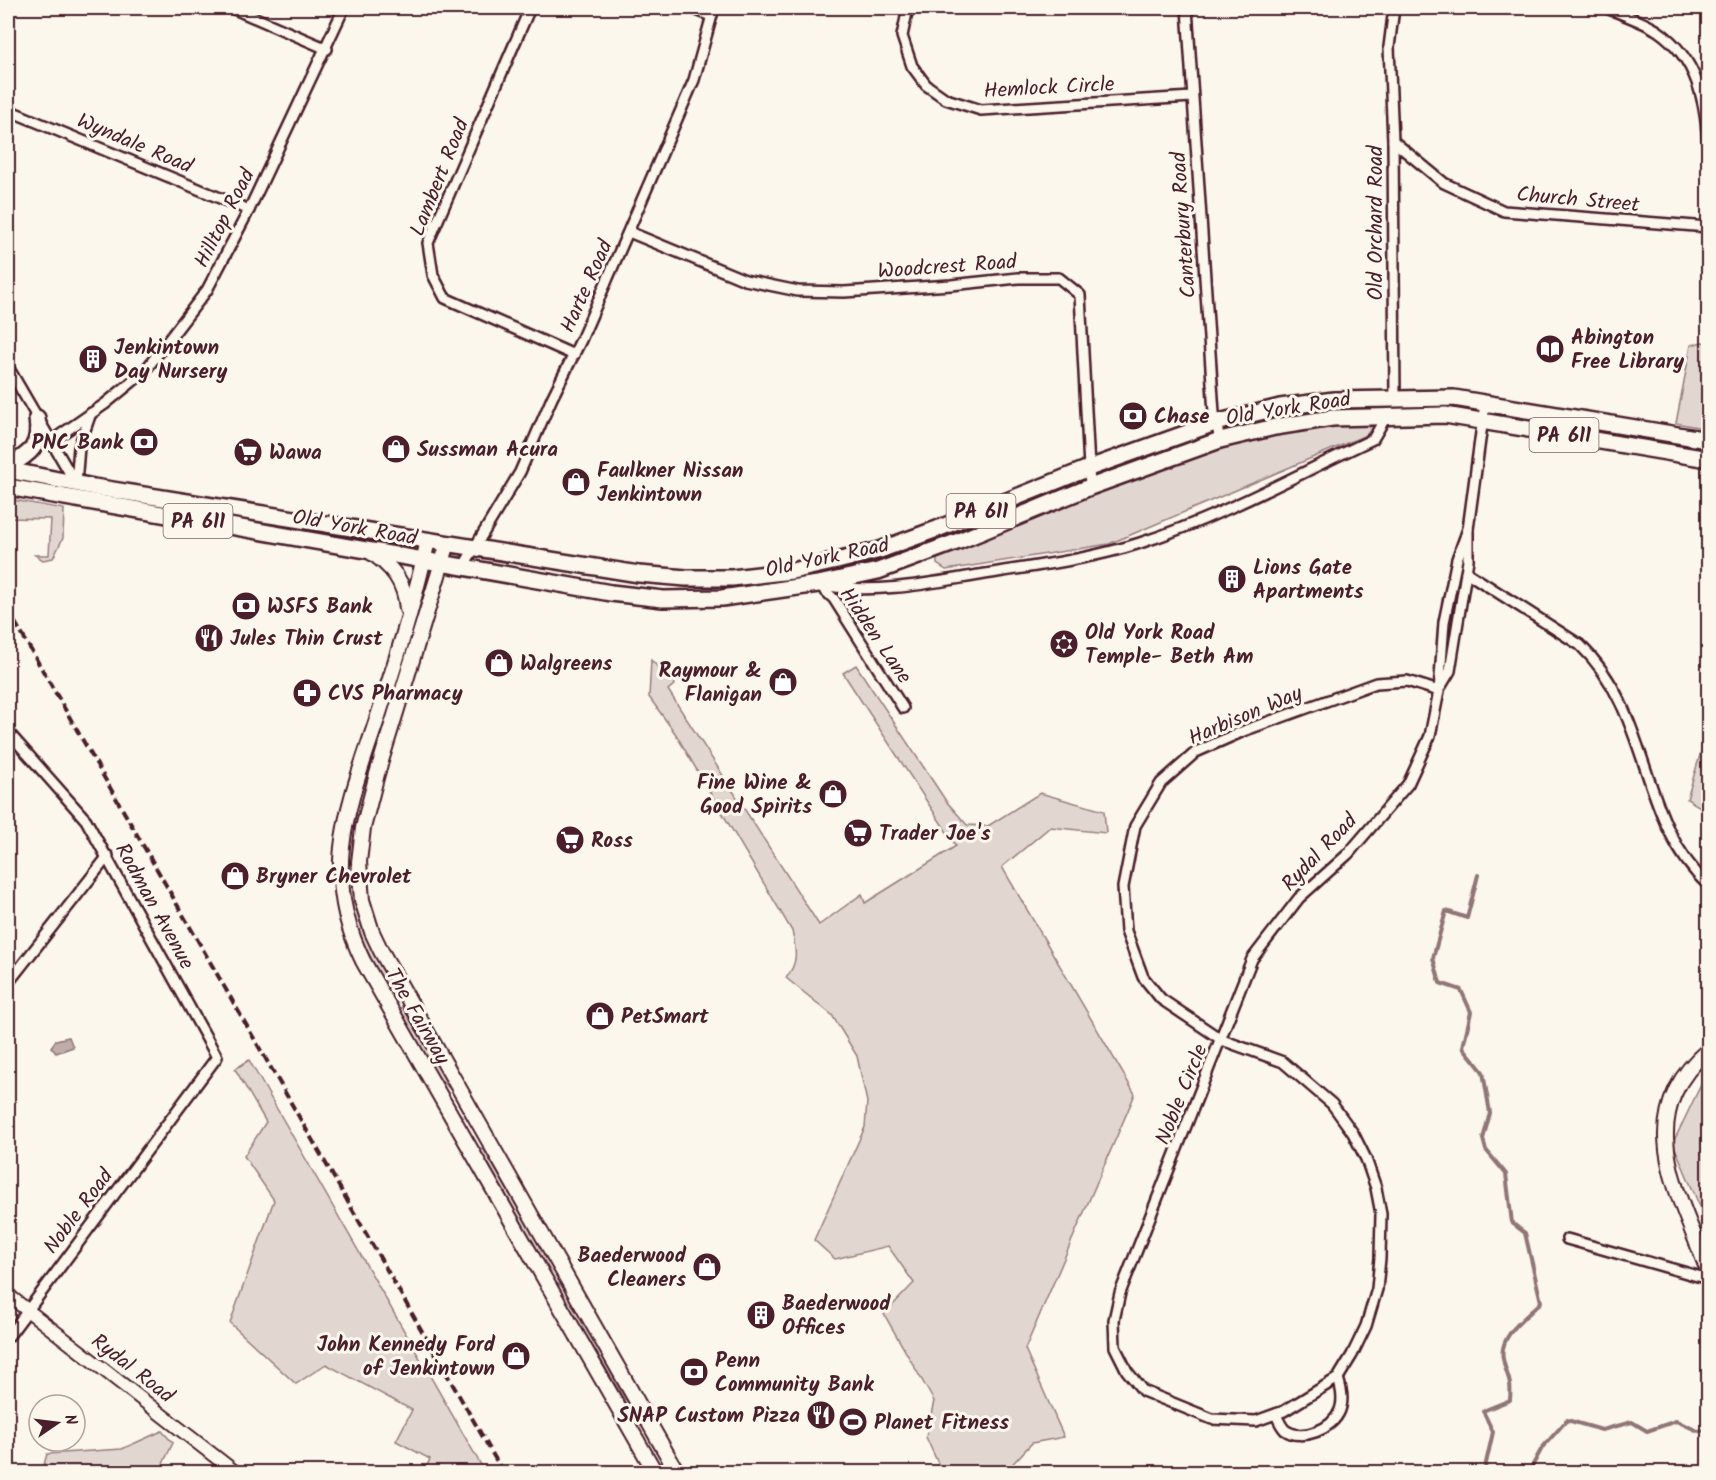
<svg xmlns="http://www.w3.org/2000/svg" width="1716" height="1480" viewBox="0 0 1716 1480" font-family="Kalam,sans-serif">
	<rect width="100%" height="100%" fill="#fbf7ec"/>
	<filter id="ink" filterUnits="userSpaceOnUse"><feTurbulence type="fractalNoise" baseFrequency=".0167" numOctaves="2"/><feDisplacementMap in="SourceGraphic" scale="12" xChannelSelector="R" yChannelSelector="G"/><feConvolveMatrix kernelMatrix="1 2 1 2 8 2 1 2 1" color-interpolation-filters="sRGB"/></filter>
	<g filter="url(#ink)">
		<g fill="#e2d7d0" stroke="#967b7e" stroke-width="1.5">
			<path d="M1702,342l6,1v86l-32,-6 15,-78z"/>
			<path d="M1335,424h34l1,6 -4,5 -257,109 -163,26 -9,-6v-7l5,-5 276,-105 50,-13z"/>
			<path d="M8,499l56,10 -1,29 -10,20 -10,2 -8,-5h14l2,-36 -43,-1z"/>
			<path d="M651,660l24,24 -7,6 151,235 43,-31 3,9 91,-57 -113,-173 13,-8 90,136 21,24 21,1 52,-33 64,18 2,22 -56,-6 -48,40 133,227 -110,255 39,88 -32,6 -27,29h-63l-16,-35 8,-36 -50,-87 30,-31 -26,-37 -53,13 -21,-19 51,-113 2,-25 -10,-46 -25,-41 -46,-37c13,-16 10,-28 6,-47l-117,-198 -26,-36z"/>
			<path d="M1708,728v84l-21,-13z"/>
			<path d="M354,815l4,1 1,15 -5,32 37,116 -2,3 -5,1c-35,-63 -44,-96 -30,-168z"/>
			<path d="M402,1007l14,23 11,8 50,88 -4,2 -22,-38 -13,-13 -39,-68z"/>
			<path d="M249,1060l236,412h-61l6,-13 -34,-18 16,-31 -86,-46 -30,20 -66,-61 44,-123 -30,-44 22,-34 -31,-53z"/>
			<path d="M1708,1070v156l-35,-83z"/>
			<path d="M483,1148l26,45 13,12 41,78 -2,2 -5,-2 -75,-132z"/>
			<path d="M565,1285l85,144 -4,2 -15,-25 -8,-9 -66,-111z"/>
			<path d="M162,1431l11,12 -14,29h-117l5,-18 75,-5z"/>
		</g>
		<path fill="#bfadaa" stroke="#907477" stroke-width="1.5" d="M69,1037l4,10 -17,6 -5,-6 5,-7z"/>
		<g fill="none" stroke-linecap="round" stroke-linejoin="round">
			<g stroke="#907477" stroke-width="4">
				<path d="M1478,875l-11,43 -21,-7 -13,47 7,25 21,7 10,22 -8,35 20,25 7,41 -7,26 3,11 20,24 6,49 13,10 16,69c-14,15 -43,33 -38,57 4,20 9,18 7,41l-27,11 10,21 -9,40"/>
				<path d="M1529,1472l13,-24 25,-28 35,10 30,-8 15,9 29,-10 22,10 10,-1"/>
			</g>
			<g stroke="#4a1f2b" stroke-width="14">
				<g id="minor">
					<path d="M232,8l95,41"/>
					<path d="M530,8l-102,235 5,32 12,23 129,57"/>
					<path d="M692,8l19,8"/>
					<path d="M908,8l-6,28 10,30 14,19 20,14 35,11 211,-13"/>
					<path d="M1187,8l27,405 6,27"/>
					<path d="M1394,8l-5,39 4,94 2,257"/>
					<path d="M1607,8c16,7 36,13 51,23 39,27 48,71 50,115"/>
					<path d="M8,110l241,100"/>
					<path d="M1393,141l51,42 60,28 204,16"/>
					<path d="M629,232l116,48 53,11 46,1 107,-7 67,-7h41l21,17 10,192"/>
					<path d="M8,367l68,117"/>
					<path d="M50,442l55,-38 39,-32 63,-82 42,-80 95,-202"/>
					<path d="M76,484l3,-37 12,-34"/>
					<path d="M463,567l57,-95 32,-74 29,-58 113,-260 20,-72"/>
					<path d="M1466,572l114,73c72,69 58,175 128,240"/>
					<path d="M818,584l16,15 69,109"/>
					<path d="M829,586c49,8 101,-3 150,-11 53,-9 109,-15 161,-32 81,-26 156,-68 233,-104l14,-24"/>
					<path d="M1441,686l9,-15 18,-111v-31l17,-126"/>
					<path d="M1439,691l-32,-10 -31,2 -130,47 -50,22 -35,31 -26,43 -12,61 3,44 17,46 18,22 61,41 61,22 49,42 21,29 13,26 10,29 5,26 -1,44 -3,31 -11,37 -14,29 -14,23 -54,33 -28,10 -44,-2 -69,-28 -16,-20 -12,-24 -1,-27 6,-27 132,-334 47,-61 49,-44 60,-70 22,-48 9,-45 5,-69 13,-63 11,-30"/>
					<path d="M8,732l78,88 131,237 -209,280"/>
					<path d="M8,983l100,-127"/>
					<path d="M1567,1239l141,40"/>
					<path d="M1276,1414c2,5 5,12 9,16 17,12 48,-1 55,-20 4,-11 1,-22 -2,-32"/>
				</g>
			</g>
			<g stroke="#4a1f2b" stroke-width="16">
				<path id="tertiary" d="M8,1295l227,177"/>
			</g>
			<g stroke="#4a1f2b" stroke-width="18">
				<g id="secondary">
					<path d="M428,540c-12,56 -29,112 -47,167 -29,91 -64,161 -18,254l292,511"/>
					<path d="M448,543l-71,231 -14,54 -4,34 3,38 10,32 9,19 296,521"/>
					<path d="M369,551c23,15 36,31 38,58"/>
					<path d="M1708,1050c-78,67 -29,142 0,221"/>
				</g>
			</g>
			<g stroke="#4a1f2b" stroke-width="20">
				<g id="trunk">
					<path d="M8,466c23,-12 33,-20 29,-48"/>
					<path d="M8,470l86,17 545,87 47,4h46l60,-7 45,-10 43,-11 57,-21 152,-61 126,-45 65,-16 54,-7 120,-2 254,42"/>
					<path d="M8,487l603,106 52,6 59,-1 96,-14 60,-13 81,-30 131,-54 130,-47 55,-13 57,-9 113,-3 263,44"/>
				</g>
			</g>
			<use href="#minor" stroke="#fbf7ec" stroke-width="9"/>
			<use href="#tertiary" stroke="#fbf7ec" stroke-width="12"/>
			<use href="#secondary" stroke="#fbf7ec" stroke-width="14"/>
			<use href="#trunk" stroke="#fbf7ec" stroke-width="15"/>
			<path stroke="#4a1f2b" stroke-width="4" stroke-dasharray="9 4.5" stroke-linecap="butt" d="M8,610l495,862"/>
		</g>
	</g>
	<defs>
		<g id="library-disc" transform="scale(1.5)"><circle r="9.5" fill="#4a1f2b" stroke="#fbf7ec"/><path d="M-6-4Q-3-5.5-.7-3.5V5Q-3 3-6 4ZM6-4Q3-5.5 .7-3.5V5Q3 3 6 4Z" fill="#fff"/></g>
		<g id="building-disc" transform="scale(1.5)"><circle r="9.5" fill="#4a1f2b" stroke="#fbf7ec"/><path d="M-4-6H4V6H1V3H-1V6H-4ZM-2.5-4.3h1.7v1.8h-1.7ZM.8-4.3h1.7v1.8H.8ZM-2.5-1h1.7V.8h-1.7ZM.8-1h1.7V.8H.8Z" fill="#fff"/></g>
		<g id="bank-disc" transform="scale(1.5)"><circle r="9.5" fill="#4a1f2b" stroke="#fbf7ec"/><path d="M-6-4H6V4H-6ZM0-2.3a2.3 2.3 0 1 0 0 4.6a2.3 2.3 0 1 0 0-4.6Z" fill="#fff"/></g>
		<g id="shop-disc" transform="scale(1.5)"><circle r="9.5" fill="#4a1f2b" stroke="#fbf7ec"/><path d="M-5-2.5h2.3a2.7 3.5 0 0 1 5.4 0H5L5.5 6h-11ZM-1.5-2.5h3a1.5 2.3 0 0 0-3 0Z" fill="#fff"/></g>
		<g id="supermarket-disc" transform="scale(1.5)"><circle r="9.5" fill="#4a1f2b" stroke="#fbf7ec"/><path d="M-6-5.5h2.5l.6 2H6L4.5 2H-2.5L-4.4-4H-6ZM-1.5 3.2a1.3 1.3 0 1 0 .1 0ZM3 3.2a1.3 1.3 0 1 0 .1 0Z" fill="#fff"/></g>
		<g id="restaurant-disc" transform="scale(1.5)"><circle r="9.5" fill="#4a1f2b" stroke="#fbf7ec"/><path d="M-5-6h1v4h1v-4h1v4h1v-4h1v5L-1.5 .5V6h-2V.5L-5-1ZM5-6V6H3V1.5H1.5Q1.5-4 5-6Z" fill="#fff"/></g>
		<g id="synagogue-disc" transform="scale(1.5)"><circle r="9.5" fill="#4a1f2b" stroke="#fbf7ec"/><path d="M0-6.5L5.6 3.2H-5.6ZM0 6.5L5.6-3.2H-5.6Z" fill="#fff"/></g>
		<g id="pharmacy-disc" transform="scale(1.5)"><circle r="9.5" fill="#4a1f2b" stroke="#fbf7ec"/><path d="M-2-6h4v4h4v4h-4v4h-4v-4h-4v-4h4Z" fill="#fff"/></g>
		<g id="stadium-disc" transform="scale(1.5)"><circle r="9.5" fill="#4a1f2b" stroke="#fbf7ec"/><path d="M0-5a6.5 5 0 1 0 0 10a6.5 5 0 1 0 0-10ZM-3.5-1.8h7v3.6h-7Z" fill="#fff"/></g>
	</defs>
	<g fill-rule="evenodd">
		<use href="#library-disc" x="1550" y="349"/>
		<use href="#building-disc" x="93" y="359"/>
		<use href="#bank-disc" x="1133" y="416"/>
		<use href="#bank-disc" x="144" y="442"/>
		<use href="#shop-disc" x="396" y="449"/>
		<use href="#supermarket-disc" x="248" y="452"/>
		<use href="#shop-disc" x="576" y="482"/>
		<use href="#building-disc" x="1232" y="579"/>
		<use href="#bank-disc" x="246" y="606"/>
		<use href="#restaurant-disc" x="209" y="638"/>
		<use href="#synagogue-disc" x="1064" y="644"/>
		<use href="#shop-disc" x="499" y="663"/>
		<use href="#shop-disc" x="783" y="682"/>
		<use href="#pharmacy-disc" x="307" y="693"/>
		<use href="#shop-disc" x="833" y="794"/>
		<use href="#supermarket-disc" x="858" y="833"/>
		<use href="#supermarket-disc" x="570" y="840"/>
		<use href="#shop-disc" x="235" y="876"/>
		<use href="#shop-disc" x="600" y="1016"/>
		<use href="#shop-disc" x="707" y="1267"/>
		<use href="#building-disc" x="761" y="1315"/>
		<use href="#shop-disc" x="516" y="1356"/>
		<use href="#bank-disc" x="694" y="1372"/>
		<use href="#restaurant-disc" x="821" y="1415"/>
		<use href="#stadium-disc" x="853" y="1422"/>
	</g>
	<g text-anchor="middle" stroke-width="6" stroke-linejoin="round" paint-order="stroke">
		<g fill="#fbf7ec" stroke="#7f6065" stroke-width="1.5">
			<rect x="1529.5" y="418" width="69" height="34" rx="4.5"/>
			<rect x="946.5" y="494" width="69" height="34" rx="4.5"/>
			<rect x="163.5" y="504" width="69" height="34" rx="4.5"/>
		</g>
		<g font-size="20" font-weight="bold" fill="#4a1f2b">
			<text x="1564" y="442">PA 611</text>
			<text x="981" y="518">PA 611</text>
			<text x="198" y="528">PA 611</text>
		</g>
		<g font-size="21" fill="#4a1f2b" stroke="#fbf7ec">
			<text transform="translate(1049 87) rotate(-3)" y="7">Hemlock Circle</text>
			<text transform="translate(135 143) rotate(23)" y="7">Wyndale Road</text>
			<text transform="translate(439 177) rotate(-68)" y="7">Lambert Road</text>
			<text transform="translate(1578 199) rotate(5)" y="7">Church Street</text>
			<text transform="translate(224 218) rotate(-63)" y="7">Hilltop Road</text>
			<text transform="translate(1375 223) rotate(-90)" y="7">Old Orchard Road</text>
			<text transform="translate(1183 225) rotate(-94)" y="7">Canterbury Road</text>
			<text transform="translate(947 266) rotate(-4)" y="7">Woodcrest Road</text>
			<text transform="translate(586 286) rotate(-66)" y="7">Harte Road</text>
			<text transform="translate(1288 408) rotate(-9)" y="7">Old York Road</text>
			<text transform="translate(355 527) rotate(10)" y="7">Old York Road</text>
			<text transform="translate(827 557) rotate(-12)" y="7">Old York Road</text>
			<text transform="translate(876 635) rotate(56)" y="7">Hidden Lane</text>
			<text transform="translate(1245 715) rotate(-23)" y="7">Harbison Way</text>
			<text transform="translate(1319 852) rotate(-46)" y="7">Rydal Road</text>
			<text transform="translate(155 906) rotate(61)" y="7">Rodman Avenue</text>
			<text transform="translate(418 1016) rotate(60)" y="7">The Fairway</text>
			<text transform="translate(1181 1094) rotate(-68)" y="7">Noble Circle</text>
			<text transform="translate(78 1211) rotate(-53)" y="7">Noble Road</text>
			<text transform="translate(133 1368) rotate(38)" y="7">Rydal Road</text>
		</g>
		<g font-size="21" font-weight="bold" fill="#4a1f2b" stroke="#fbf7ec" text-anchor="start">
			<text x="1571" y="344">Abington<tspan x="1571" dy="24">Free Library</tspan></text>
			<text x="114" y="354">Jenkintown<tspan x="114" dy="24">Day Nursery</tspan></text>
			<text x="1154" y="423">Chase</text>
			<text x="123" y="449" text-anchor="end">PNC Bank</text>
			<text x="417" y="456">Sussman Acura</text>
			<text x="269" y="459">Wawa</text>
			<text x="597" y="477">Faulkner Nissan<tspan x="597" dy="24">Jenkintown</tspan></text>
			<text x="1253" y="574">Lions Gate<tspan x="1253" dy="24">Apartments</tspan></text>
			<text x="267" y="613">WSFS Bank</text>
			<text x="1085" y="639">Old York Road<tspan x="1085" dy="24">Temple- Beth Am</tspan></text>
			<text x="230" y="645">Jules Thin Crust</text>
			<text x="520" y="670">Walgreens</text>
			<text x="762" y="677" text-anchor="end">Raymour &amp;<tspan x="762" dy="24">Flanigan</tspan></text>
			<text x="328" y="700">CVS Pharmacy</text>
			<text x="812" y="789" text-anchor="end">Fine Wine &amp;<tspan x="812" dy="24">Good Spirits</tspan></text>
			<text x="879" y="840">Trader Joe's</text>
			<text x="591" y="847">Ross</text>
			<text x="256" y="883">Bryner Chevrolet</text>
			<text x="621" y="1023">PetSmart</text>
			<text x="686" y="1262" text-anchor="end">Baederwood<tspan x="686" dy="24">Cleaners</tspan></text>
			<text x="782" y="1310">Baederwood<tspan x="782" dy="24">Offices</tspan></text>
			<text x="495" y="1351" text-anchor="end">John Kennedy Ford<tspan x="495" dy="24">of Jenkintown</tspan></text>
			<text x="715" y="1367">Penn<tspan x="715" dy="24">Community Bank</tspan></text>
			<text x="800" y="1422" text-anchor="end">SNAP Custom Pizza</text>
			<text x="874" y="1429">Planet Fitness</text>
		</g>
	</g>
	<rect width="1716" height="1480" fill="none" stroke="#fbf7ec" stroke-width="30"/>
	<rect x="15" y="15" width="1686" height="1450" fill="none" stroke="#4a1f2b" stroke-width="2" filter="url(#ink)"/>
	<g transform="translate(57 1423) rotate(76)"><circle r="28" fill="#fbf7ec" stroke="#b4a19f" stroke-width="1.5"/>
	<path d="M0-4.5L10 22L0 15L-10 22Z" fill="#4a1f2b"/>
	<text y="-9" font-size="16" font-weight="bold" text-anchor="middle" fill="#4a1f2b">N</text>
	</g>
</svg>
